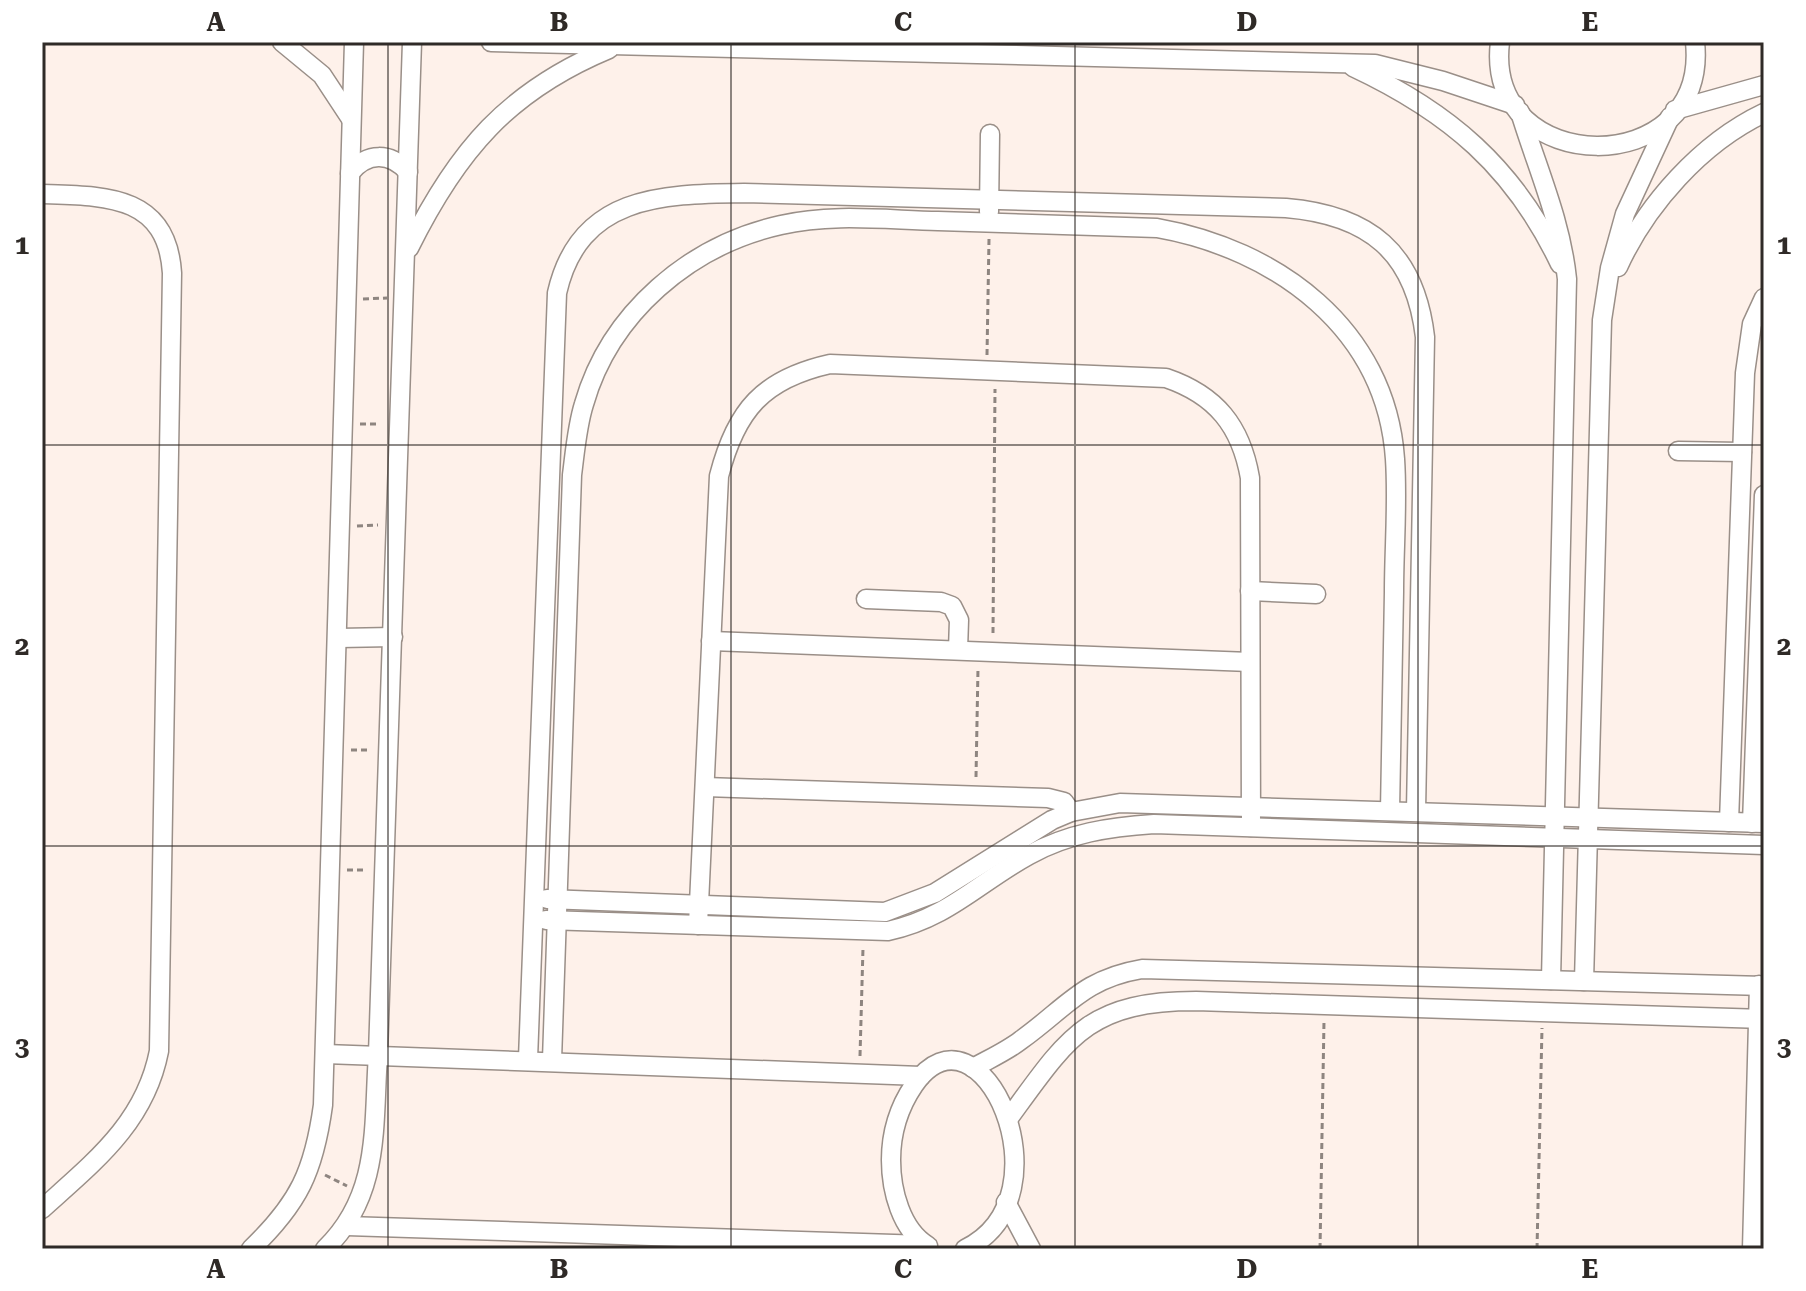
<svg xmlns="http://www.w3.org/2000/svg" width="1806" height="1291" viewBox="0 0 1806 1291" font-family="'Roboto Serif',serif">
	<rect width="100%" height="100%" fill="#fef1ea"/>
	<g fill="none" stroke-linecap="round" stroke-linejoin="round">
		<g stroke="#9a8f88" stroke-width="21">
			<g id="minor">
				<path d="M282,42l40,33 29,44"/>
				<path d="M491,42l884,22 68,17 72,24"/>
				<path d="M1500,42c-17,137 210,140 195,0"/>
				<path d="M1353,67c96,45 161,100 207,197"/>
				<path d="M1675,110l89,-25"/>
				<path d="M1520,112c17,56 41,108 47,167l-16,701"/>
				<path d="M350,173c17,-21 40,-21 58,-1"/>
				<path d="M42,194c62,2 125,0 130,79l-13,778c-14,72 -65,111 -117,158"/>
				<path d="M989,212l1,-78"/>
				<path d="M409,248c48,-97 99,-157 200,-199"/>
				<path d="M1618,267c28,-62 83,-124 146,-154"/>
				<path d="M1678,451l64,1"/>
				<path d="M1250,591l66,3"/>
				<path d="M866,599l75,3 11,4 7,14 -1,30"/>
				<path d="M339,638l54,-1"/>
				<path d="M711,641l539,21"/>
				<path d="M705,787l343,11 16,4 7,10"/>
				<path d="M1729,822l16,-449 7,-49 12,-26"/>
				<path d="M1752,823l12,-328"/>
				<path d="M547,899l338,13 50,-19 117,-73 19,-8 49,-9 644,20"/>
				<path d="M546,920l342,11c60,-13 90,-48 141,-76 40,-22 80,-28 125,-31l610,21"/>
				<path d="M698,925l21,-449c17,-66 44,-97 111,-112l336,14c50,17 75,48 84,100l1,349"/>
				<path d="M1584,981l18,-661 8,-52 15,-54 45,-97"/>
				<path d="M325,1054l596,22"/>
				<path d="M528,1059l29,-766c22,-97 103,-99 187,-100l542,15c83,7 129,44 139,129l-9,474"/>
				<path d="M552,1060l20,-585c3,-23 5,-49 12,-71 26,-91 106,-159 197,-179 51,-12 106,-5 157,-4 73,2 146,5 219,7 119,21 229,100 238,231 3,44 -1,89 -1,133 -1,73 -2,146 -4,219"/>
				<path d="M973,1068c16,-9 34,-17 48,-28 46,-33 62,-61 121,-71l622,17"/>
				<path d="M1009,1118c59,-81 79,-117 187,-117l568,18"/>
				<path d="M1006,1202l25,47"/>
				<path d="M347,1226l578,19"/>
				<path d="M928,1246c-27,-16 -37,-56 -37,-86 0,-26 8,-53 23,-75 66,-95 159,112 51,164"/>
				<path d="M251,1249c48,-46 63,-78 72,-144l31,-1063"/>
				<path d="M325,1249c56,-54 48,-123 53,-195l34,-1012"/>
				<path d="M1752,1249l7,-264"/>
			</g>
		</g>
		<g stroke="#8e8580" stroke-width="3" stroke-dasharray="6 4" stroke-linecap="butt">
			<path d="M363,299l24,-1"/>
			<path d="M987,355l2,-116"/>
			<path d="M360,424h20"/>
			<path d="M357,526l21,-1"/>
			<path d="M993,633l2,-244"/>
			<path d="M351,750h20"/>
			<path d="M976,777l2,-109"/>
			<path d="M347,870h20"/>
			<path d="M860,1056l3,-108"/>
			<path d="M325,1175l22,11"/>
			<path d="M1320,1249l4,-228"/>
			<path d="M1537,1249l5,-221"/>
		</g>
		<use href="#minor" stroke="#fff" stroke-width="18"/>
	</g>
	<path fill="none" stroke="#2f2a27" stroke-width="2" stroke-opacity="0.55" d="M388,42v1207M731,42v1207M1075,42v1207M1418,42v1207M42,445h1722M42,846h1722"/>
	<rect width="1806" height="1291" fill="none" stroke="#ffffff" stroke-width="88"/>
	<rect x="44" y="44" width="1718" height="1203" fill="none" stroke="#2f2a27" stroke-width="3"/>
	<g font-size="26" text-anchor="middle" font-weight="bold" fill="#2f2a27">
		<text x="216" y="31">A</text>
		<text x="559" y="31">B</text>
		<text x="903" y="31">C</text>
		<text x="1247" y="31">D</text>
		<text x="1590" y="31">E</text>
		<text x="22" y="254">1</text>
		<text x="1784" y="254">1</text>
		<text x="22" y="655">2</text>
		<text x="1784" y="655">2</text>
		<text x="22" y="1056">3</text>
		<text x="1784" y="1056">3</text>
		<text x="216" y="1278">A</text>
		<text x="559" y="1278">B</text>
		<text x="903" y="1278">C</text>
		<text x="1247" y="1278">D</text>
		<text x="1590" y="1278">E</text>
	</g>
</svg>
